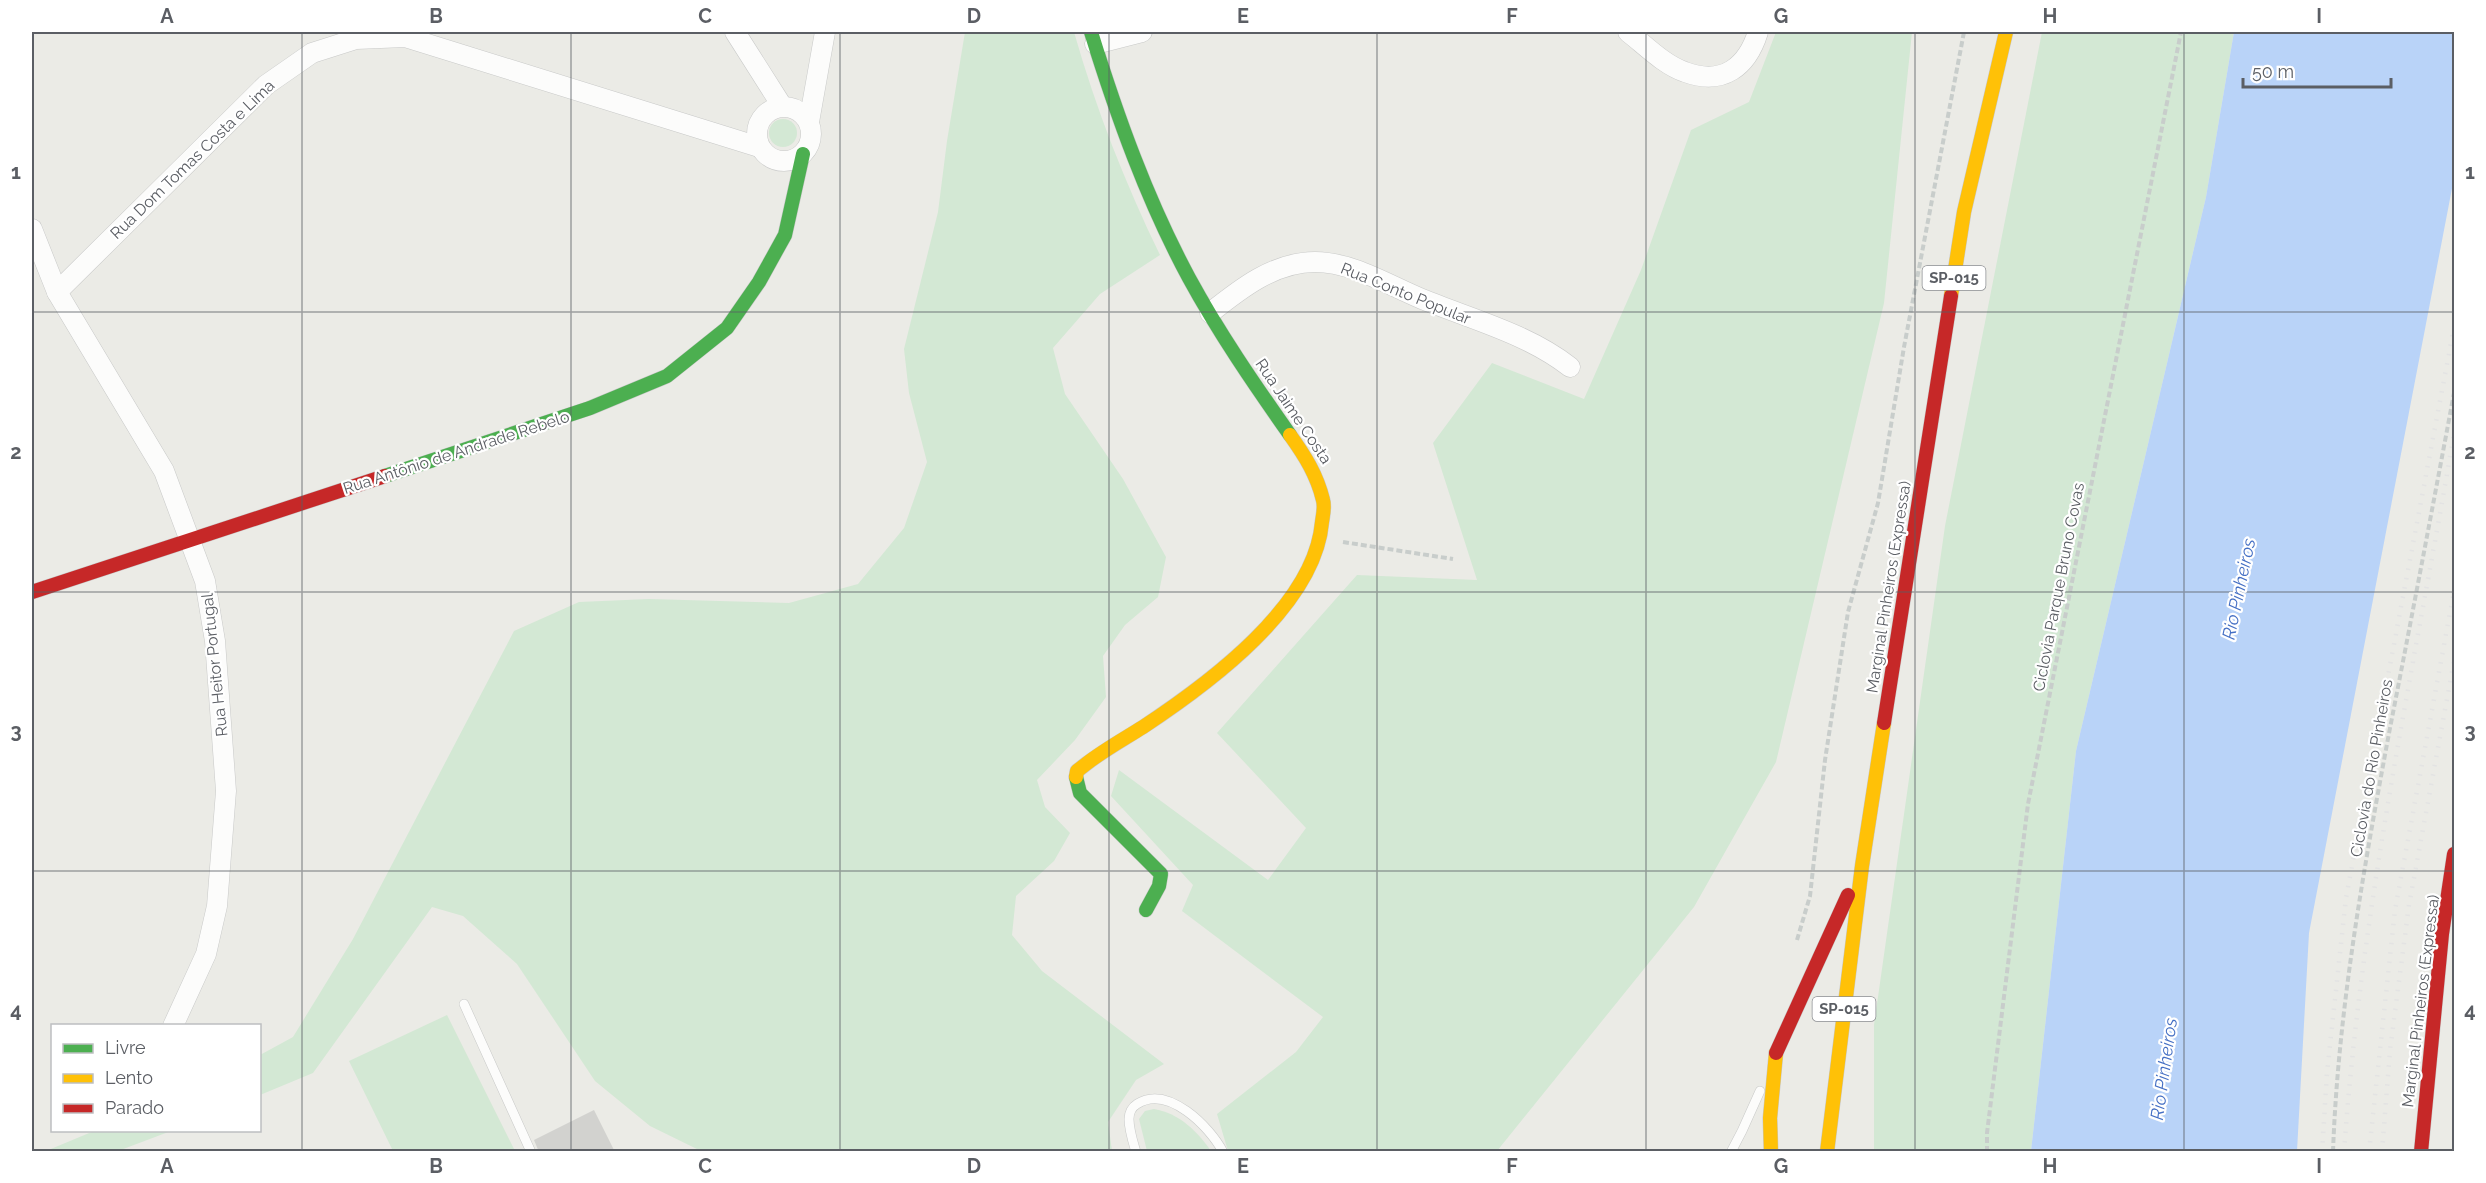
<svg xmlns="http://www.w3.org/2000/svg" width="2486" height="1183" viewBox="0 0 2486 1183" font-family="Raleway,sans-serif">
	<rect width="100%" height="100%" fill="#ebebe6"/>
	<g fill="#d3e8d4">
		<path d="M965,32h109c22,77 51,151 86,223l-60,39 -47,54 12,46 58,85 43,78 -8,40 -33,28 -22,31 3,41 -31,43 -38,40 8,27 25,26 -16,28 -38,35 -4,39 30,36 122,93 -28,16 -28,42 4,29h-411l-51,-25 -55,-45 -78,-117 -54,-48 -31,-9 -119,166 -53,22v-40l33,-18 60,-98 161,-308 65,-29 70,-3 140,4 69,-19 46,-56 23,-66 -18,-69 -5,-44 34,-137 9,-71z"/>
		<path d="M1776,32h136l-28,271 -108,459 -82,145 -197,244h-269l-11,-37 79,-62 27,-35 -141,-106 11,-26 -82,-89 8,-26 149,110 38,-52 -89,-95 140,-158 120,5 -44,-137 59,-80 92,36 57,-129 50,-140 58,-28z"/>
		<path d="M2042,32h192l-28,165 -130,554 -45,400 -157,1v-127l71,-499z"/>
		<circle cx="783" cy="133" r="14"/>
		<path d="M447,1015l68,136h-122l-44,-90z"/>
		<path d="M1154,1109c25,4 44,23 57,42h-64l-8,-32 6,-8z"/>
		<path d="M94,1131v-1l77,1 -53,20h-72z"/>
	</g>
	<path fill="#b9d3f8" d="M2234,32h220v146l-145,755 -12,218h-266l45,-400 130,-554z"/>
	<path fill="#d2d2cf" d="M594,1110l21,42h-76l-5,-12z"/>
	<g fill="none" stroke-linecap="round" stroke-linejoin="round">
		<g stroke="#c8c9c8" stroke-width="10">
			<g id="lane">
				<path d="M464,1004l67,148"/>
				<path d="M1136,1152c-3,-10 -7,-22 -7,-33 0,-6 3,-12 8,-15 31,-20 73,23 86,48"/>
				<path d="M1731,1152l11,-21 18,-40"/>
			</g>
		</g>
		<g stroke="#c8c9c8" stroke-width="21">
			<g id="street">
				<path d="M735,32l47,74"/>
				<path d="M1628,32c17,13 36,33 57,40 38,14 62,-5 73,-40"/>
				<path d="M1095,44l47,-12"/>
				<circle cx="784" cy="134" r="27"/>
				<path d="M809,122l16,-90"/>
				<path d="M32,229l25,63 107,179 41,110 10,60 11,150 -9,115 -11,48 -33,72"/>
				<path d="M57,292l209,-207 46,-32 44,-14 49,-2 354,110"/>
				<path d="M1210,313c30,-24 64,-51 105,-51 37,0 73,23 107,37 49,20 106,35 148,68"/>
			</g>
		</g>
		<g stroke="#c7c7c7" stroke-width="15">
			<g id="fast">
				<path d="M1091,32c26,84 56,168 98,246 30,55 65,106 101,157"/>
				<path d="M385,476l205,-68 77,-32 60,-48 32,-46 26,-47 18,-81"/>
				<path d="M1076,777l4,16 81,81 -2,12 -13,24"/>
			</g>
		</g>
		<g stroke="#c7c7c7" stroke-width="15">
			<g id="slow">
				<path d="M1951,296l13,-84 42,-180"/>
				<path d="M1076,777l1,-6 9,-7c18,-14 38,-25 57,-37 65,-43 172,-121 179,-205 1,-7 3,-15 1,-22 -6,-25 -18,-44 -33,-65"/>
				<path d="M1771,1152l-1,-34 6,-65"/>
				<path d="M1827,1152l35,-286 22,-143"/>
			</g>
		</g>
		<g stroke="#c7c7c7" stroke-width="15">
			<g id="jam">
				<path d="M32,592l353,-116"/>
				<path d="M1884,723l67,-427"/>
				<path d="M1776,1053l72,-158"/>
				<path d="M2421,1152l21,-218 12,-80"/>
			</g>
		</g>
		<g stroke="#c8cdcb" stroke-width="4" stroke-dasharray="6 3" stroke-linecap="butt">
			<path d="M1343,542l110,17"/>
			<path d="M1797,940l13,-44 15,-136 23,-148 30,-109 26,-156 60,-315"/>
			<path d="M1987,1152v-19l41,-329 153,-772"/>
			<path d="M2333,1152c5,-142 31,-285 57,-424 22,-112 43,-223 64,-335"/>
		</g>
		<use href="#lane" stroke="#fcfcfb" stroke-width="9"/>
		<use href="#street" stroke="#fcfcfb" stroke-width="20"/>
		<use href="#fast" stroke="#4caf50" stroke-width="14"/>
		<use href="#slow" stroke="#ffc107" stroke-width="14"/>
		<use href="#jam" stroke="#c62828" stroke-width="14"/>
		<g stroke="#e3e3e3" stroke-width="4.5" stroke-dasharray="1.5 8" stroke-linecap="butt">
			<path d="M2322,1152l5,-79 19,-175 108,-571"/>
			<path d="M2344,1152c17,-243 69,-479 110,-718"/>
			<path d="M2369,1152l26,-242 59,-319"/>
			<path d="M2382,1152l8,-102 19,-145 45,-244"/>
		</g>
	</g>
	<path fill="none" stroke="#5b5e64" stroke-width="1.5" stroke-opacity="0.55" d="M302,32v1120M571,32v1120M840,32v1120M1109,32v1120M1377,32v1120M1646,32v1120M1915,32v1120M2184,32v1120M32,312h2422M32,592h2422M32,871h2422"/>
	<g text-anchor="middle" stroke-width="4.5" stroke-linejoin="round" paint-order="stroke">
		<g fill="#fff" stroke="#8c8e92" stroke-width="1.5">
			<rect x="1922.5" y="266" width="63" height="24" rx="4.5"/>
			<rect x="1812.5" y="997" width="63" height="24" rx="4.5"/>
		</g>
		<g font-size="15" font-weight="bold" fill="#5b5e64">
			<text x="1954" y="283">SP-015</text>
			<text x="1844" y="1014">SP-015</text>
		</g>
		<g font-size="16" fill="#5b5e64" stroke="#fff">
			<text transform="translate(192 159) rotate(-44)" y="6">Rua Dom Tomas Costa e Lima</text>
			<text transform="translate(1406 293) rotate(22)" y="6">Rua Conto Popular</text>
			<text transform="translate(1294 411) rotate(56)" y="6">Rua Jaime Costa</text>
			<text transform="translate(456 452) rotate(-18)" y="6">Rua Antônio de Andrade Rebelo</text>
			<text transform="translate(1888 587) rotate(-81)" y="6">Marginal Pinheiros (Expressa)</text>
			<text transform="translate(2058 587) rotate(-79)" y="6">Ciclovia Parque Bruno Covas</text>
			<text transform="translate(214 665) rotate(-96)" y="6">Rua Heitor Portugal</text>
			<text transform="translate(2371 768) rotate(-80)" y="6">Ciclovia do Rio Pinheiros</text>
			<text transform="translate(2420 1001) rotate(-83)" y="6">Marginal Pinheiros (Expressa)</text>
		</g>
		<g font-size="18" font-style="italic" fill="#446fc4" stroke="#fff">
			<text transform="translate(2239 589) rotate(-78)" y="6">Rio Pinheiros</text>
			<text transform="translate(2164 1069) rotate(-82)" y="6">Rio Pinheiros</text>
		</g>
	</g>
	<rect width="2486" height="1183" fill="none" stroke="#ffffff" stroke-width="66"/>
	<rect x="51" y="1024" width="210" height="108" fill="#ffffff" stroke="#bdbfc1" stroke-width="1.5"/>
	<rect x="63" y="1044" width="30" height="9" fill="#4caf50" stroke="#bdbfc1" stroke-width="1.5"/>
	<text x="105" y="1054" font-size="18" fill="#5b5e64">Livre</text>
	<rect x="63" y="1074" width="30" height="9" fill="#ffc107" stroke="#bdbfc1" stroke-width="1.5"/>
	<text x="105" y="1084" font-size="18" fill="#5b5e64">Lento</text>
	<rect x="63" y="1104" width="30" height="9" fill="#c62828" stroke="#bdbfc1" stroke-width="1.5"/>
	<text x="105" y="1114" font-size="18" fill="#5b5e64">Parado</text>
	<path d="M2243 78v9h148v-9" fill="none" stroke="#5b5e64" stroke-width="3"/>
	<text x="2252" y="78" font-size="18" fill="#5b5e64" stroke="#ffffff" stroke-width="4.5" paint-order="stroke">50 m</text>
	<rect x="33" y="33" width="2420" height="1117" fill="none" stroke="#5b5e64" stroke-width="2"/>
	<g font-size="20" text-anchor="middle" font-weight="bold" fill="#5b5e64">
		<text x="167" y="23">A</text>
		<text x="436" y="23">B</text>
		<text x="705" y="23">C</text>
		<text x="974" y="23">D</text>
		<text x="1243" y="23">E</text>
		<text x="1512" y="23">F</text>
		<text x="1781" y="23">G</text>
		<text x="2050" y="23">H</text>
		<text x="2319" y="23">I</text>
		<text x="16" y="179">1</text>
		<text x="2470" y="179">1</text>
		<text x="16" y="459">2</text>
		<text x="2470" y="459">2</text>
		<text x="16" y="738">3</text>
		<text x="2470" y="738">3</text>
		<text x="16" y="1017">4</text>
		<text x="2470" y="1017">4</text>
		<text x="167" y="1173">A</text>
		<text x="436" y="1173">B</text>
		<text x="705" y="1173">C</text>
		<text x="974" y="1173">D</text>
		<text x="1243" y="1173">E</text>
		<text x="1512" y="1173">F</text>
		<text x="1781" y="1173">G</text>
		<text x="2050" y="1173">H</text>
		<text x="2319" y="1173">I</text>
	</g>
</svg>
